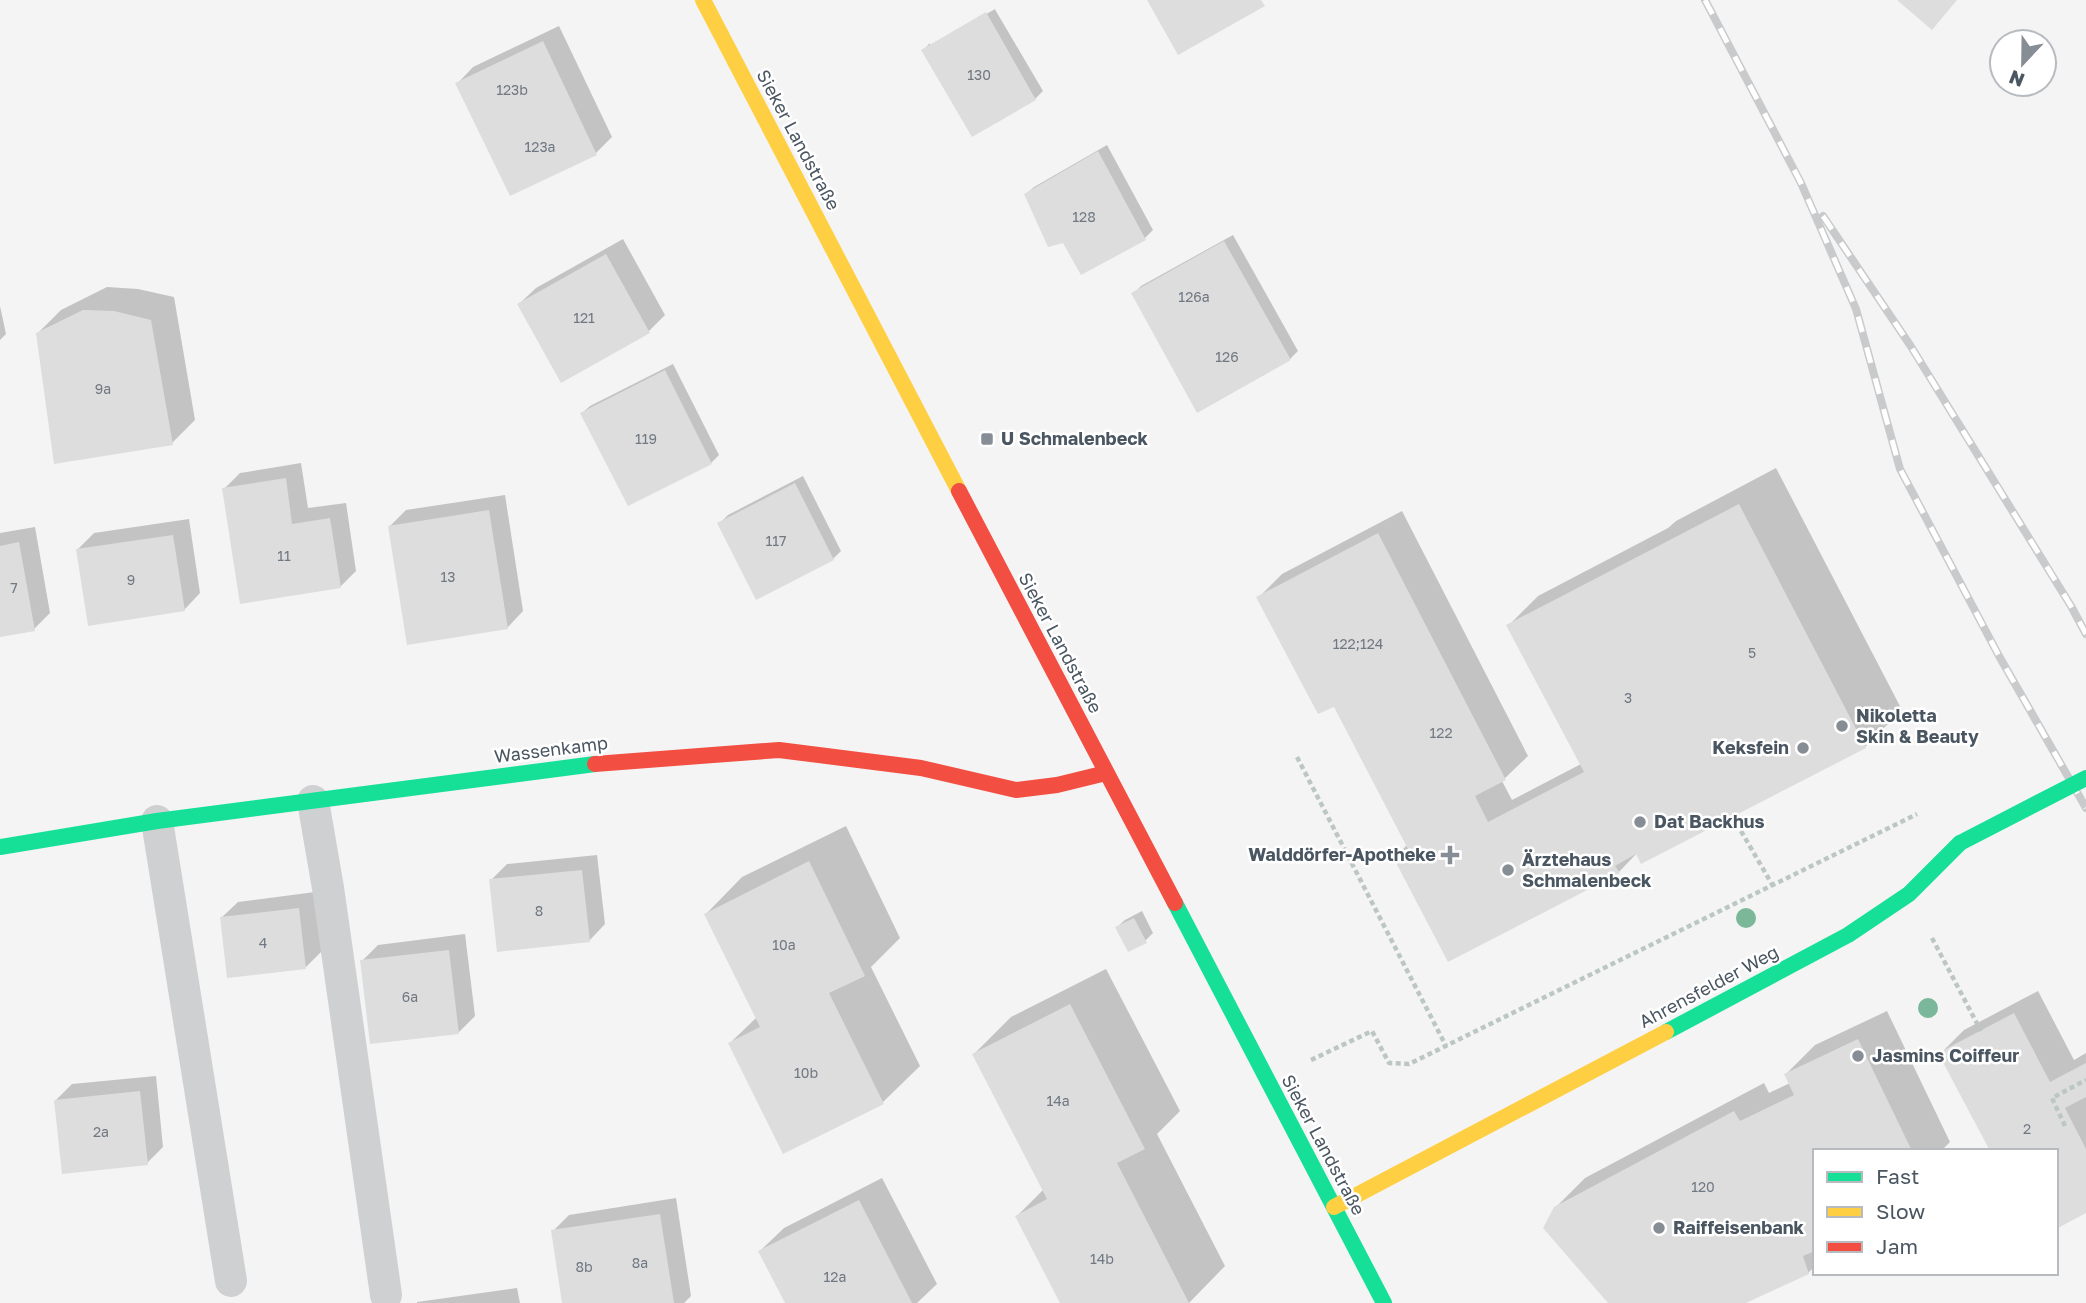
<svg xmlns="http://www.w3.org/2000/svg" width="2086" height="1303" viewBox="0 0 2086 1303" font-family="'Golos Text',sans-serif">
	<rect width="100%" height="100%" fill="#f4f4f4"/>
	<g fill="#0003">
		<path d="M993,6l50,85 -8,8 -112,-49 7,-7v4l65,-38z"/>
		<path d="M559,26l53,111 -16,16 -85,41 -54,-110 16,-17z"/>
		<path d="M1107,145l46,85 -8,8 -64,35 -17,-32 -38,-47 8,-7z"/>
		<path d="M1233,235l65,116 -8,8 -157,-65 8,-8z"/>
		<path d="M623,239l42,76 -16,16 -130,-27 17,-16z"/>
		<path d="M107,287l31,2 36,8 21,123 -23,23 -135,-109 24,-24z"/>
		<path d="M0,306l6,28 -6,6z"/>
		<path d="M673,364l46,91 -8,8 -129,-50 8,-7z"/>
		<path d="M301,463l7,45 38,-5 10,68 -16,16 -116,-98 16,-16z"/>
		<path d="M1776,468l126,242 -37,37 -228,106 -18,19 -224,-15 12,-12 -72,-141 -76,-107 23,-23 120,-63 126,245 -26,25 10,19 69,-36 -72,-139 29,-29 130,-68 8,-7z"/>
		<path d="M803,476l38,75 -8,8 -113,-36 8,-8z"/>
		<path d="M505,495l18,116 -16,17 -117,-102 16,-16z"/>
		<path d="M189,519l11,74 -16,17 -106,-61 16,-16z"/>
		<path d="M35,527l15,86 -16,16 -34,6v-102z"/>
		<path d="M846,826l54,112 -29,29 49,99 -37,36 -153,-59 27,-26 -51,-103 36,-37z"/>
		<path d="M597,855l8,69 -16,17 -98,-61 16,-16z"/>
		<path d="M315,892l7,59 -16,16 -85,-49 17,-16z"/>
		<path d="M1142,911l11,22 -8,8 -28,-14 8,-7z"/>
		<path d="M465,934l10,82 -16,16 -97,-71 16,-16z"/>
		<path d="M1106,969l74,142 -23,23 68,132 -36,37h-127l-45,-87 27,-27 -70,-135 37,-37z"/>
		<path d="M2038,991l36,69 12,-7v158l-30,-60 -116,-97 24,-24z"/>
		<path d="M1887,1011l63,131 -9,9h-126v115l-7,7 -67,30h-131l-55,-95 30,-30 179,-95 5,10 21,-10 -4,-9 29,-29z"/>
		<path d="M156,1076l7,71 -16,16 -91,-63 16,-16z"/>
		<path d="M882,1178l55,106 -20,19h-130l-27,-52 24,-23z"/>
		<path d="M676,1198l15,98 -7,7h-120l-11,-72 16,-16z"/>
		<path d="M517,1288l3,15h-103v-1z"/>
	</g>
	<g fill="#ddddde">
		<path d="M1147,0h114l4,6 -87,49z"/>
		<path d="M1897,0h60l-25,30z"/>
		<path d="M986,12l50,88 -64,37 -51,-87z"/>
		<path d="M543,41l54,114 -87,41 -55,-113z"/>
		<path d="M1098,151l48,89 -65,35 -18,-32 -15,4 -24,-53z"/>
		<path d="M1224,241l67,119 -94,53 -66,-120z"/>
		<path d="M606,254l44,79 -89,50 -44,-79z"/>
		<path d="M83,310l31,1 37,9 22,125 -119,19 -18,-131z"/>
		<path d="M665,370l47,94 -84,42 -48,-93z"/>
		<path d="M286,478l6,46 38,-6 11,70 -101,16 -18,-116z"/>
		<path d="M795,483l39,77 -78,40 -39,-77z"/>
		<path d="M1739,504l127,244 -225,116 -5,-10 -21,12 5,7 -172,89 -55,-105 15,-8 -74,-142 -16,7 -62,-117 122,-64 128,247 -31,16 13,26 96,-50 -78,-147z"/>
		<path d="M489,510l19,119 -101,16 -19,-119z"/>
		<path d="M173,535l12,76 -97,15 -12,-77z"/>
		<path d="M19,542l16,89 -35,6v-91z"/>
		<path d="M809,861l56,115 -36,17 55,111 -101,50 -55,-111 32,-16 -56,-113z"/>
		<path d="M582,870l8,72 -93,10 -8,-73z"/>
		<path d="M299,908l7,61 -79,9 -7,-61z"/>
		<path d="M1134,918l13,25 -19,9 -13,-25z"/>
		<path d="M449,950l10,84 -89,10 -10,-84z"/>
		<path d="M1070,1004l75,145 -28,14 72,140h-129l-45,-87 32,-17 -75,-145z"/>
		<path d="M2014,1013l36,69 36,-19v34l-21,11 21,41v64l-30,16v-78h-66l-52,-98z"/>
		<path d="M1858,1039l54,112h-97v100l-12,5 6,18 -63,29h-138l-65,-75 11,-21 180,-96 6,10 54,-26 -10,-21z"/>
		<path d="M140,1091l8,74 -86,9 -8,-74z"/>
		<path d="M859,1200l53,103h-127l-27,-52z"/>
		<path d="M660,1214l14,89h-112l-11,-73z"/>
	</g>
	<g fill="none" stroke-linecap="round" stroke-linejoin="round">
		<g stroke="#bcc7c4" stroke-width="4.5" stroke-dasharray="5 3.5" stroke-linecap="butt">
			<path d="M1297,757l149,289"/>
			<path d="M1752,825l7,-3"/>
			<path d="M1741,831l32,55"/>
			<path d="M1932,938l49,93"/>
			<path d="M1311,1060l61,-29 17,32 20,1 508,-250"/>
			<path d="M2065,1126l-13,-28 34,-18"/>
		</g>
		<g stroke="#ced0d2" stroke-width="32">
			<path d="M313,801l15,87 58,407"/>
			<path d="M157,821l74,460"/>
		</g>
		<g stroke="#16e098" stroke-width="16">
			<path d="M0,847l157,-26 438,-57"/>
			<path d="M1175,903l209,400"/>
			<path d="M1666,1032l182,-97 61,-41 51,-51"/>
		</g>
		<g stroke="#ffcf43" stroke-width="16">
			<path d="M703,0l256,491"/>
			<path d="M1334,1207l332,-175"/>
		</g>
		<g stroke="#f24e42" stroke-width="16">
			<path d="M959,491l216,412"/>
			<path d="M595,764l184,-14 142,18 95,22 41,-5 49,-12"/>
		</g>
		<g stroke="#c9cacc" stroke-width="8">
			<g id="rail">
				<path d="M1705,0l96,183 55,126 44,160 99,187 87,152"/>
				<path d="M1823,216l87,129 161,261 15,28"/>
			</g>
		</g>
		<use href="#rail" stroke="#fff" stroke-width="5" stroke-dasharray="16" stroke-linecap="butt"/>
		<path stroke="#16e098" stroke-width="16" d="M1960,843l126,-65"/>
	</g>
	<g fill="#7ab899">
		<circle cx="1746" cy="918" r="10"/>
		<circle cx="1928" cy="1008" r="10"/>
	</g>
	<g fill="#868d94" stroke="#fff" stroke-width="2.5">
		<rect x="980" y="432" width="14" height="14" rx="3.5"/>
		<circle cx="1842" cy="726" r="7"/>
		<circle cx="1803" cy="748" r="7"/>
		<circle cx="1640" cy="822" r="7"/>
		<path d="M1446.5 844.5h7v7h7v7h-7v7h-7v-7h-7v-7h7z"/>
		<circle cx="1508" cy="870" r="7"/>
		<circle cx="1858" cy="1056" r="7"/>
		<circle cx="1659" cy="1228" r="7"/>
	</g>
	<g text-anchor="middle" stroke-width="5" stroke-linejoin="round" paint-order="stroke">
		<g font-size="14" fill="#707881">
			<text x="979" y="80">130</text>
			<text x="512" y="95">123b</text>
			<text x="540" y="152">123a</text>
			<text x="1084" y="222">128</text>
			<text x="1194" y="302">126a</text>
			<text x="584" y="323">121</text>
			<text x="1227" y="362">126</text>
			<text x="103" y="394">9a</text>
			<text x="646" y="444">119</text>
			<text x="776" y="546">117</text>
			<text x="284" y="561">11</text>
			<text x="448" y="582">13</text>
			<text x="131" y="585">9</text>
			<text x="14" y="593">7</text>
			<text x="1358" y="649">122;124</text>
			<text x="1752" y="658">5</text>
			<text x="1628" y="703">3</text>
			<text x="1441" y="738">122</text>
			<text x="539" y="916">8</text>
			<text x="263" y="948">4</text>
			<text x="784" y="950">10a</text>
			<text x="410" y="1002">6a</text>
			<text x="806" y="1078">10b</text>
			<text x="1058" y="1106">14a</text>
			<text x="2027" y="1134">2</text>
			<text x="101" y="1137">2a</text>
			<text x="1703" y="1192">120</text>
			<text x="1102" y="1264">14b</text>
			<text x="640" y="1268">8a</text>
			<text x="584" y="1272">8b</text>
			<text x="835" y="1282">12a</text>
		</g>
		<g font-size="18" fill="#4a5661" stroke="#fff">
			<text transform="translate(798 140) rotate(62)" y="6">Sieker Landstraße</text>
			<text transform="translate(1060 643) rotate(62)" y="6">Sieker Landstraße</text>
			<text transform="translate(551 750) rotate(-7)" y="6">Wassenkamp</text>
			<text transform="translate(1709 987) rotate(-28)" y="6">Ahrensfelder Weg</text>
			<text transform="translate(1323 1145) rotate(62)" y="6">Sieker Landstraße</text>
		</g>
		<g font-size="18" font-weight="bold" fill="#4a5661" stroke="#fff" text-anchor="start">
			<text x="1001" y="445">U Schmalenbeck</text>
			<text x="1856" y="722">Nikoletta<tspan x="1856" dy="21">Skin &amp; Beauty</tspan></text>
			<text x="1789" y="754" text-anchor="end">Keksfein</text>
			<text x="1654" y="828">Dat Backhus</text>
			<text x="1436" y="861" text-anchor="end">Walddörfer-Apotheke</text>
			<text x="1522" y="866">Ärztehaus<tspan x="1522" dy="21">Schmalenbeck</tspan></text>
			<text x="1872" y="1062">Jasmins Coiffeur</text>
			<text x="1673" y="1234">Raiffeisenbank</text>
		</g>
	</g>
	<rect x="1813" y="1149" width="245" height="126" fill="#ffffff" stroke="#b7bbc0" stroke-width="2"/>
	<rect x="1827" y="1172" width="35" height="10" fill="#16e098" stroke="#b7bbc0" stroke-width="2"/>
	<text x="1876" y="1184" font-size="21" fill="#4a5661">Fast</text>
	<rect x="1827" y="1207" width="35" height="10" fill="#ffcf43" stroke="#b7bbc0" stroke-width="2"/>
	<text x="1876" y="1219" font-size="21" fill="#4a5661">Slow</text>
	<rect x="1827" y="1242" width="35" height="10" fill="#f24e42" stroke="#b7bbc0" stroke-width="2"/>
	<text x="1876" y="1254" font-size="21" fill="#4a5661">Jam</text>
	<g transform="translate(2023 63) rotate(202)"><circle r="33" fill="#ffffff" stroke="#b7bbc0" stroke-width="2"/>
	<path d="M0-5L12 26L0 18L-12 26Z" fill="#868d94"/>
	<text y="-10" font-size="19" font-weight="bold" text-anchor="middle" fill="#4a5661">N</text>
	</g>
</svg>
